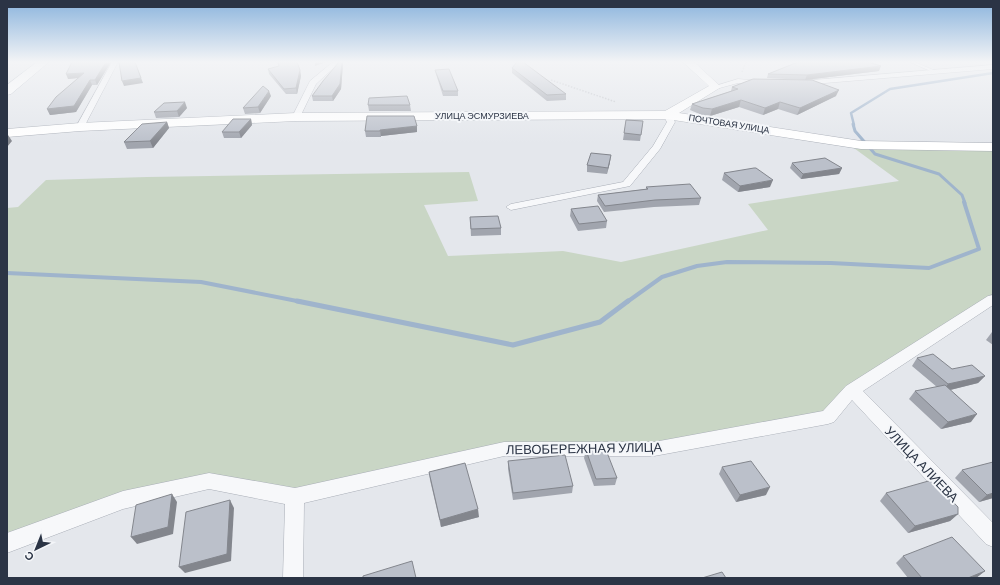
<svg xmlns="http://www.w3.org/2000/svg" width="1000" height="585" viewBox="0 0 1000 585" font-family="Barlow,sans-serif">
	<rect width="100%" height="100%" fill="#e4e7ec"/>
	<path fill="#c9d6c5" d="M847,143l146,4v152l-141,91 -24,27 -174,32h-150l-209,48 -86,-16 -202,62v-335l11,-1 28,-27 101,-3 322,-5 9,29 -54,4 24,51 115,-5 58,11 147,-32 -20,-26 151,-23z"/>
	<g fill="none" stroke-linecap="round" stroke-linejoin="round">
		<path stroke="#9fb4cc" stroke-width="2.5" d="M854,125l-3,-12 39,-24 103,-16"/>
		<path stroke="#9fb4cc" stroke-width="3" d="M853,124l2,7 20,23 64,20 23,21 3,8"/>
		<g stroke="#9fb4cc" stroke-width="4">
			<path d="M7,273l194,9 101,20"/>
			<path d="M627,302l35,-25 35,-11 30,-4 104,1 98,5 50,-19 -15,-47"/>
		</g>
		<path stroke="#9fb4cc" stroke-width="5" d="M297,301l216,44 87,-23 28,-21"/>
		<g stroke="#a9aeb7" stroke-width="1">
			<path id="lane" d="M910,62h5l23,10 -3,1z"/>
		</g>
		<g stroke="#a9aeb7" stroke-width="1">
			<g id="street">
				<path d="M112,62h6l-34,65 -4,3 -3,-1 -1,-2z"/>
				<path d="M333,62h7l-24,22 -16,33 -1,2h-6l-1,-2 18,-36z"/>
				<path d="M993,65v4l-192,16 -4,-2 4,-2z"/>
				<path d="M738,79l23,2 4,2 -4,2 -23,-2 -22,6 -4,-2z"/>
				<path d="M664,113h6l5,9 -15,27 -30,37 -119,24 -5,-3 5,-3 112,-22 30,-36 14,-24 -4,-7z"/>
				<path d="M993,295v10l-130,86 130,132v24l-7,-3 -134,-144 -18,22 -6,2 -174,32h-150l-200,47 -1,75h-20l2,-74 -76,-15 -86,20 -116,44v-20l116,-42 86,-18 86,15 209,-46h150l169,-31 23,-25 142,-90z"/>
			</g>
		</g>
		<g stroke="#a9aeb7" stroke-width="1">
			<path id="secondary" d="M683,62h11l27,25 -42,26 182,28 132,2v8l-132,-2 -194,-30 -371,2 -216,10 -73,6v-8l73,-6 216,-10 369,-2 44,-25z"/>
		</g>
		<g stroke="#a3abb8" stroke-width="1">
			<path id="primary" d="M37,62h12l-38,32 -4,1v-10z"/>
		</g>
		<g stroke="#c2c5cb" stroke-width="1.5" stroke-dasharray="1.5 1.5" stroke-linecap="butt">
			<path d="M742,72l4,-10"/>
			<path d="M551,80l65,22"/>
		</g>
		<use href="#lane" fill="#f7f8fa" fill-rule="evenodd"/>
		<use href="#street" fill="#f7f8fa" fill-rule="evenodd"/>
		<use href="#secondary" fill="#fff" fill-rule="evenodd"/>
		<use href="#primary" fill="#fff" fill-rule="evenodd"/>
	</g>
	<g fill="#a1a5ae">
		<path d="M72,62h39l-14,23h-5l-16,27 -26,3 -3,-6 31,-31 -10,1z"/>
		<path d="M798,62h73h-2l10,9 -74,9 -38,-2 1,-4z"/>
		<path d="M343,64l-2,25 -8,12h-20l-1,-5z"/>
		<path d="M512,68l54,26v6l-19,1 -35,-28z"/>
		<path d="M268,69l32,1 1,6 -4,18h-11l-17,-20z"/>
		<path d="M435,70l23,21v5h-15l-7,-22z"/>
		<path d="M732,87l104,9 -39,19 -19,-6 -15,6 -24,-8 -29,9 -8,-1 -12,-5 2,-6 39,-13z"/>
		<path d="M271,96l-11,17 -15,1 -2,-6z"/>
		<path d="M368,105h42l1,6h-42z"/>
		<path d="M187,108l-8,9 -23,1 -2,-6z"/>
		<path d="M251,119l1,6 -11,13h-17l-2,-6z"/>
		<path d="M626,120l17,1 -3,20 -17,-1z"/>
		<path d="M167,122l2,6 -16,20 -26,1 -3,-7z"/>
		<path d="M417,126v6l-36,4v1h-15l-1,-6z"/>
		<path d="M610,162l-3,12 -20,-2v-7z"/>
		<path d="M792,163l50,5 -3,6 -38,5 -11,-11z"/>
		<path d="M724,173l46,14 -32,5 -16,-12z"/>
		<path d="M646,187l55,11 -2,7 -45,2 -50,5 -7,-11 1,-6 48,-6z"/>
		<path d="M571,209l36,12 -1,7 -28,3 -8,-15z"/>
		<path d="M470,217l31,11v7l-30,1z"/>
		<path d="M992,332h1v13l-7,-5z"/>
		<path d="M917,358l35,11 33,7 -7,7 -28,7 21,32 -30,7 -32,-30 6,-8 22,-4 -25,-21z"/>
		<path d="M586,450l31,28 -2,7 -21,1 -10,-28z"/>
		<path d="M508,461l65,25 -1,7 -59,7 -5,-31z"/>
		<path d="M722,467l44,28 -30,7 -17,-28z"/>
		<path d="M962,470l31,28 -14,4 -24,-24z"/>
		<path d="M429,472l50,45 -38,10 -11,-47z"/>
		<path d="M886,493l72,21 -8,7 -42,12 -28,-32z"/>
		<path d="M903,556l82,15 -9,7h-68l-12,-15z"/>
	</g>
	<g fill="#83868d">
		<path d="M106,62h5l-14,23 -2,-5z"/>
		<path d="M135,62l8,21 -19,3 -2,-5z"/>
		<path d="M315,62h11l-11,4z"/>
		<path d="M342,62h1v2l-2,25 -8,12 -1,-5z"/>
		<path d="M881,66l-2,5 -74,9 2,-5z"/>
		<path d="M300,70l1,6 -4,18 -1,-6z"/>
		<path d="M84,73l3,4 -19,2 -2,-5z"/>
		<path d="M90,80l2,5 -16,27 -26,3 -3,-6z"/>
		<path d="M839,90l-3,6 -39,19 3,-7z"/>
		<path d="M269,91l2,5 -11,17 -2,-6z"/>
		<path d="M741,100l-2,7 -29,9 2,-7z"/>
		<path d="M185,102l2,6 -8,9 -2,-6z"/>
		<path d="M780,102l-2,7 -15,6 2,-7z"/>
		<path d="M251,119l1,6 -11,13 -2,-6z"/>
		<path d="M167,122l2,6 -16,20 -3,-7z"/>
		<path d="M417,126v6l-36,4v1l-1,-7z"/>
		<path d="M8,135l4,6 -5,6v-10z"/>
		<path d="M611,155l-1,7 -3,12 1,-6z"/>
		<path d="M842,168l-3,6 -38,5 2,-5z"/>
		<path d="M773,180l-3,7 -32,5 2,-6z"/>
		<path d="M985,376l-7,7 -36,9 6,-8z"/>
		<path d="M977,414l-6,8 -30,7 7,-7z"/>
		<path d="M770,487l-4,8 -30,7 4,-7z"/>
		<path d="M993,493v5l-14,4 8,-7z"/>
		<path d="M172,494l5,8 -4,32 -36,10 -6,-7z"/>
		<path d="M230,500l4,8 -3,53 -46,12 -6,-6z"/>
		<path d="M478,509l1,8 -38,10 -1,-7z"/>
		<path d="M958,514l-8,7 -42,12 7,-7z"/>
		<path d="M985,571l-9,7h-8z"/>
	</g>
	<g fill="#bbc0ca" stroke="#83868d">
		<path d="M72,62h34l-11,18h-5l-16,26 -27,3 9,-12 28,-24 -18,1z"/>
		<path d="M119,62h16l6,16 -19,3z"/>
		<path d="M278,62h19l3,8 -4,18 -12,1 -16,-20 11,-3z"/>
		<path d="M339,62h3l-2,22 -8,12h-20l11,-15z"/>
		<path d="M517,62h6l43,32 -19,1 -35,-27z"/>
		<path d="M798,62h70l13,4 -74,9 -39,-1z"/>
		<path d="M449,69l9,22h-15l-8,-21z"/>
		<path d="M753,79l59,1 27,10 -39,18 -20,-6 -15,6 -24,-8 -29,9 -9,-1 -11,-4 46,-15 -6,-2z"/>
		<path d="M263,86l6,5 -11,16 -15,1z"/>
		<path d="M407,96l3,9h-42l1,-7z"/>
		<path d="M185,102l-8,9 -23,1 10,-9z"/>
		<path d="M367,116h47l3,10 -37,4v1h-15z"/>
		<path d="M233,119h18l-12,13h-17z"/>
		<path d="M626,120l17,1 -2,14 -17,-2z"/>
		<path d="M167,122l-17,19 -26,1 18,-18z"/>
		<path d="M591,153l20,2 -3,13 -21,-3z"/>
		<path d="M825,158l17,10 -39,6 -11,-11z"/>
		<path d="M754,168h2l17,12 -33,6 -16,-13z"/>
		<path d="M690,184l11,14 -46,2 -50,6 -7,-11 50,-6 -2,-2z"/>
		<path d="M598,206l9,15 -28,3 -8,-15z"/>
		<path d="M498,216l3,12 -30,1 -1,-12z"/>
		<path d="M933,354l19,15 20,-4 13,11 -37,8 -31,-26z"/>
		<path d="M945,385l32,29 -29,8 -33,-31z"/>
		<path d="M586,450h20l11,28 -21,1z"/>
		<path d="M565,455l8,31 -60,7 -5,-32z"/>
		<path d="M751,461l19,26 -30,8 -18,-28z"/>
		<path d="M993,462v31l-6,2 -25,-25z"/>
		<path d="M465,463l13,46 -38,11 -11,-48z"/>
		<path d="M932,480l26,27v7l-43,12 -29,-33z"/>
		<path d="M172,494l-4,33 -37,10 5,-32z"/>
		<path d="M230,500l-3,54 -48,13 7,-55z"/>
		<path d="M952,537l33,34 -17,7h-46l-19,-22z"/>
		<path d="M412,561l4,17h-53v-2z"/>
		<path d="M722,572l4,6h-24z"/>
	</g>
	<linearGradient id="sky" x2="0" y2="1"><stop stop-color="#8bb4dd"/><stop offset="0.43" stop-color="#f3f4f6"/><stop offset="1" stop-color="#f3f4f6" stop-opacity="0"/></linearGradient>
	<rect width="1000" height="144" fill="url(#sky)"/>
	<g text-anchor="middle" stroke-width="4" stroke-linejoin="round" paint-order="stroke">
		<g font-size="9" fill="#2b3445" stroke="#f4f6f9">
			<text x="482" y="119">УЛИЦА ЭСМУРЗИЕВА</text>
			<text transform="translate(729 124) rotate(9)" y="3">ПОЧТОВАЯ УЛИЦА</text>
		</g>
		<g font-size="13" fill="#2b3445" stroke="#f4f6f9">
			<text transform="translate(584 448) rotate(-1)" y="5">ЛЕВОБЕРЕЖНАЯ УЛИЦА</text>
			<text transform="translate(922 464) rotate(46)" y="5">УЛИЦА АЛИЕВА</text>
		</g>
	</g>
	<rect width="1000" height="585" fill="none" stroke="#2b3445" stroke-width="16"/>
	<g transform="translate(36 549) rotate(223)" stroke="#f4f6f9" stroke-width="3" paint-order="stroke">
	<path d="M0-3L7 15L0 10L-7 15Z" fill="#2b3445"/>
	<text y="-6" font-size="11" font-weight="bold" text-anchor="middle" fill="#2b3445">С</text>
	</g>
</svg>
